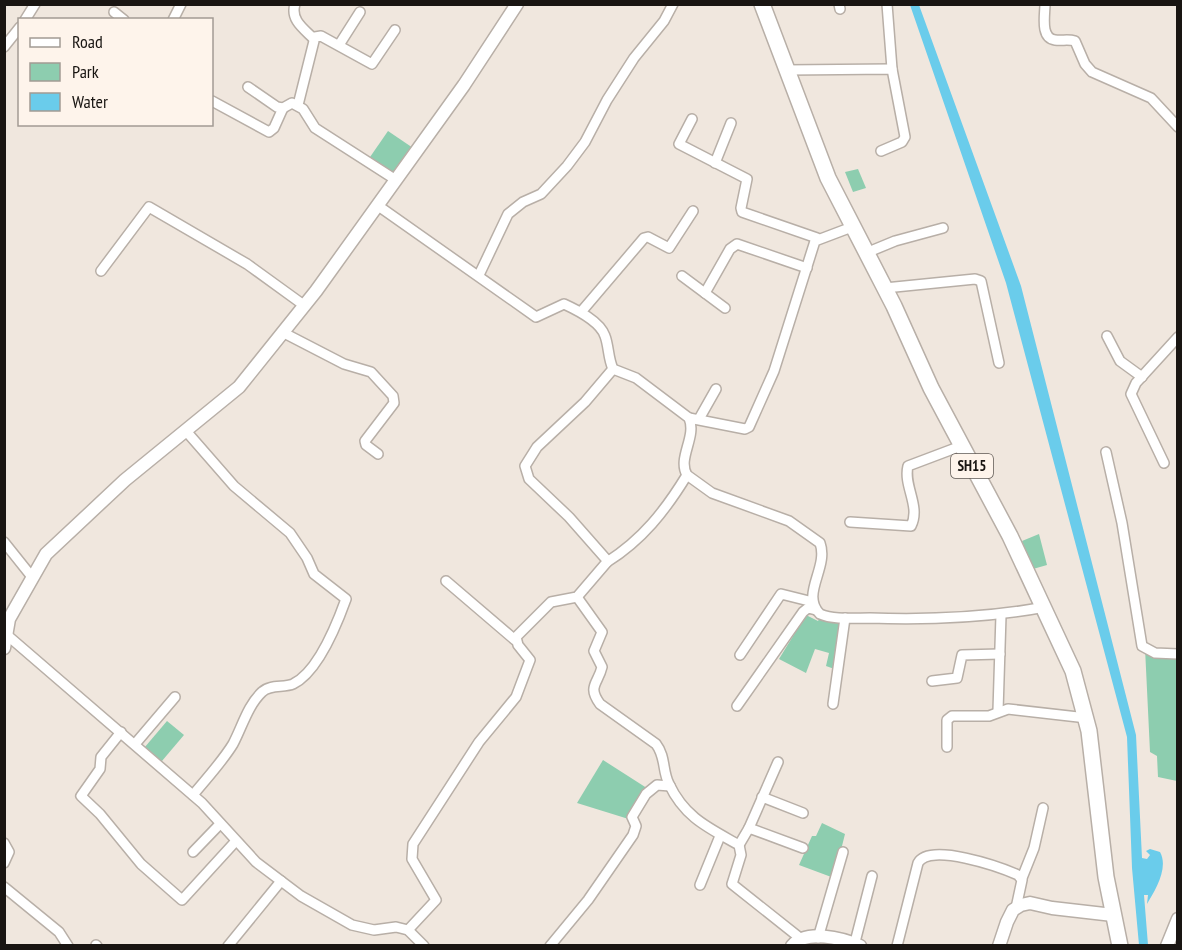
<svg xmlns="http://www.w3.org/2000/svg" width="1182" height="950" viewBox="0 0 1182 950" font-family="'PT Sans Narrow',sans-serif">
	<rect width="100%" height="100%" fill="#f0e7de"/>
	<g fill="#8dcdaf">
		<path d="M388,131l28,19 -20,30 -28,-20z"/>
		<path d="M858,169l8,19 -13,4 -8,-20z"/>
		<path d="M1039,534l8,31 -14,4 -11,-13 5,-2 -5,-13z"/>
		<path d="M806,615l12,6 3,-5 25,4 -6,51 -14,-5 3,-13 -14,-4 -9,24 -27,-14z"/>
		<path d="M1145,648l32,6v127l-19,-4 -1,-21 -7,-4z"/>
		<path d="M167,721l17,14 -28,33 -17,-14z"/>
		<path d="M603,760l50,32 -18,29 -58,-18z"/>
		<path d="M822,823l23,11 -11,44 -35,-13 13,-29h4z"/>
	</g>
	<path fill="#6acceb" d="M910,5h9l102,281 115,449 6,123 5,1 3,-4 -4,-4 4,-2 10,3c9,16 -5,39 -13,52l1,-9h-4l4,50h-9l-7,-77 -5,-131 -121,-454z"/>
	<g fill="none" stroke-linecap="round" stroke-linejoin="round">
		<g stroke="#b8afa7" stroke-width="12">
			<g id="minor">
				<path d="M295,4c-5,16 9,25 19,35"/>
				<path d="M839,4l1,5"/>
				<path d="M887,4l5,65"/>
				<path d="M1045,4c0,11 -5,34 10,36 7,1 13,-1 20,1l10,23 7,8 59,26 27,29"/>
				<path d="M114,12l10,8"/>
				<path d="M25,20l10,-16"/>
				<path d="M173,20l8,-16"/>
				<path d="M339,45l21,-33"/>
				<path d="M4,47l16,-20"/>
				<path d="M787,70l105,-1 13,68 -3,5 -21,9"/>
				<path d="M248,87l29,20 6,1 9,-5 11,6 12,19 81,52"/>
				<path d="M212,101l57,31 5,-4 9,-20"/>
				<path d="M298,105l17,-68 6,-1 51,28 23,-34"/>
				<path d="M692,119l-13,25 68,35 -6,29 1,4 75,26"/>
				<path d="M715,163l16,-40"/>
				<path d="M377,205l159,112 28,-13c13,6 36,17 41,32 4,11 3,22 8,33l23,9 53,40c8,19 -12,40 -2,57l25,18 77,28 31,22c9,25 -20,51 0,71 13,6 34,4 50,4 59,2 116,0 175,-11"/>
				<path d="M866,253l29,-12 48,-13"/>
				<path d="M101,271l48,-64 98,57 58,42"/>
				<path d="M479,275l29,-61 15,-12 18,-8 26,-28 18,-24 22,-42 27,-42 30,-37 9,-17"/>
				<path d="M682,276l43,32"/>
				<path d="M885,288l90,-9 6,2 18,82"/>
				<path d="M705,293l25,-44 7,-5 70,24"/>
				<path d="M581,312l63,-74 4,-1 21,11 24,-37"/>
				<path d="M284,333l60,31 27,8 22,24 1,7 -29,38 1,4 12,9"/>
				<path d="M1107,336l13,25 22,16"/>
				<path d="M689,418l56,11 4,-2 25,-56 41,-130 37,-14"/>
				<path d="M699,419l17,-30"/>
				<path d="M186,431l48,55 56,47 17,25 7,16 32,25c-9,25 -28,73 -53,85 -9,4 -23,0 -31,8 -14,13 -20,35 -29,52 -11,18 -27,35 -40,51"/>
				<path d="M1106,452l16,71 20,123 13,7 23,1"/>
				<path d="M1164,463l-33,-69 5,-11 42,-46"/>
				<path d="M850,522l61,4c10,-20 -8,-40 -3,-60l53,-20"/>
				<path d="M4,542l28,35"/>
				<path d="M607,562c35,-22 58,-51 80,-87"/>
				<path d="M446,581l69,59"/>
				<path d="M577,597l25,35 -8,19 8,16c-4,17 -15,19 -2,37l56,40c10,13 6,26 13,40 16,34 40,44 70,61l2,10 -9,29 68,54"/>
				<path d="M7,635l195,168 54,59 45,34 51,29 22,5 22,-3 12,3 16,16"/>
				<path d="M740,655l41,-61 32,8"/>
				<path d="M932,681l25,-3 5,-23 38,-1"/>
				<path d="M833,704l12,-86"/>
				<path d="M737,706l66,-94 5,-4 8,2"/>
				<path d="M998,711l3,-96"/>
				<path d="M121,732l-20,25 -1,12 -19,27 19,18 41,50 41,36 53,-58"/>
				<path d="M135,744l40,-47"/>
				<path d="M947,747v-27l5,-4h37l19,-7 79,9"/>
				<path d="M762,797l41,16"/>
				<path d="M749,828l29,-66"/>
				<path d="M4,843l5,9 -5,11"/>
				<path d="M739,845l10,-17 54,20"/>
				<path d="M193,852l27,-28"/>
				<path d="M1022,878l12,-30 9,-40"/>
				<path d="M700,885l20,-49"/>
				<path d="M4,887l55,45 9,14"/>
				<path d="M408,930l28,-30 -24,-41 1,-15 66,-102 37,-45 14,-37 -12,-15 -2,-8 35,-35 26,-5 30,-35 -1,-3 -37,-42 -40,-38 -4,-13 12,-19 48,-45 28,-33"/>
				<path d="M818,938l25,-86"/>
				<path d="M96,945l1,1"/>
				<path d="M228,946l53,-65"/>
				<path d="M550,946l38,-46 45,-65 3,-9 -4,-9 14,-23 11,-9 13,1"/>
				<path d="M854,946l18,-70"/>
				<path d="M897,946l21,-83c11,-21 82,4 100,12l4,5 -6,28"/>
			</g>
		</g>
		<g stroke="#b8afa7" stroke-width="15">
			<g id="tertiary">
				<path d="M4,648l5,-29 37,-65 79,-74 114,-93 77,-96 148,-206 53,-81"/>
				<path d="M792,946c14,-17 50,-8 68,0"/>
				<path d="M999,946l8,-24 6,-12 8,-5 9,-2 22,5 61,7"/>
				<path d="M1167,946l11,-27"/>
			</g>
		</g>
		<g stroke="#b8afa7" stroke-width="18">
			<path id="primary" d="M762,4l66,174 66,128 37,82 79,148 63,135 16,60 17,146 14,69"/>
		</g>
		<use href="#minor" stroke="#fff" stroke-width="9"/>
		<use href="#tertiary" stroke="#fff" stroke-width="12"/>
		<use href="#primary" stroke="#fff" stroke-width="15"/>
	</g>
	<g text-anchor="middle" stroke-width="4.5" stroke-linejoin="round" paint-order="stroke">
		<rect fill="#fef4eb" stroke="#5e5853" stroke-width="1.5" x="951" y="454" width="42" height="24" rx="4.5"/>
		<g font-size="15" font-weight="bold" fill="#191512">
			<text x="972" y="471">SH15</text>
		</g>
	</g>
	<rect width="1182" height="950" fill="none" stroke="#191512" stroke-width="12"/>
	<rect x="18" y="18" width="195" height="108" fill="#fef4eb" stroke="#a29b94" stroke-width="1.5"/>
	<rect x="30" y="38" width="30" height="9" fill="#ffffff" stroke="#a29b94" stroke-width="1.5"/>
	<text x="72" y="48" font-size="18" fill="#191512">Road</text>
	<rect x="30" y="63" width="30" height="18" fill="#8dcdaf" stroke="#a29b94" stroke-width="1.5"/>
	<text x="72" y="78" font-size="18" fill="#191512">Park</text>
	<rect x="30" y="93" width="30" height="18" fill="#6acceb" stroke="#a29b94" stroke-width="1.5"/>
	<text x="72" y="108" font-size="18" fill="#191512">Water</text>
</svg>
